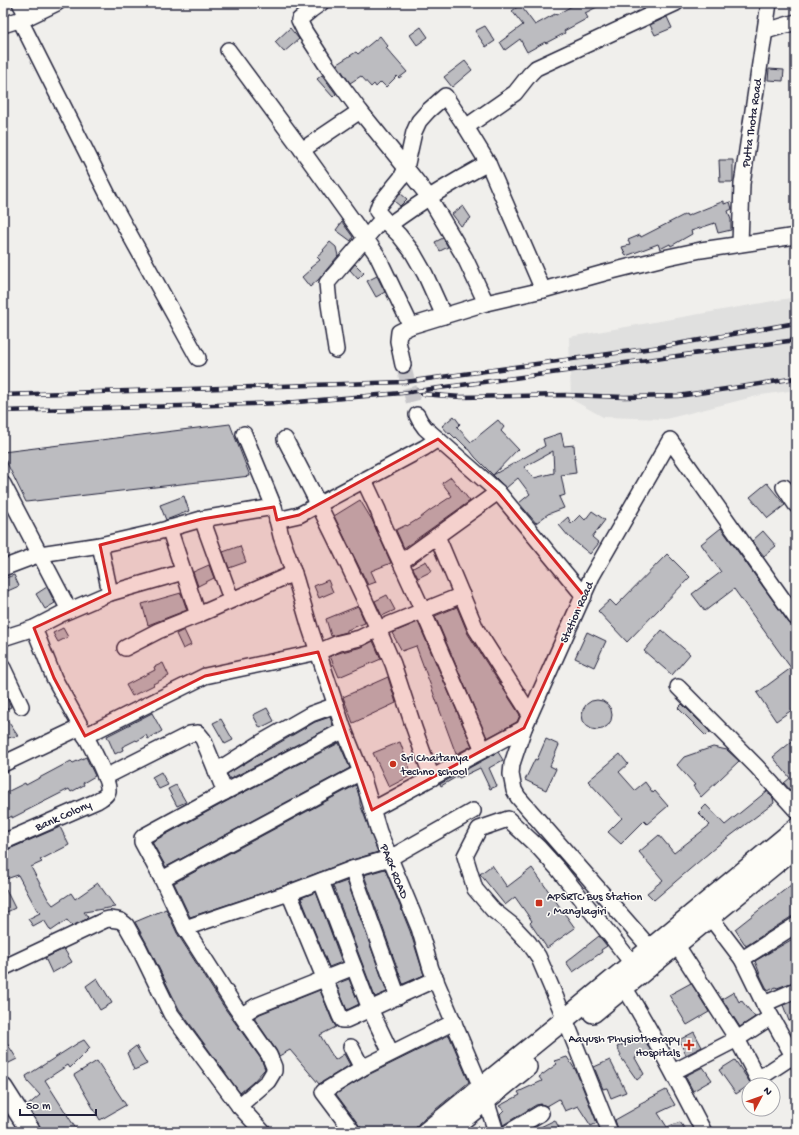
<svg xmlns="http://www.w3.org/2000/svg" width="799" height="1135" viewBox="0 0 799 1135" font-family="'Gochi Hand',sans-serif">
	<rect width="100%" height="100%" fill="#f0efec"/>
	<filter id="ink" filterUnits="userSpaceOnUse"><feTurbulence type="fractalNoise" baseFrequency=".025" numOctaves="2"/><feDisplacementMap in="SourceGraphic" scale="8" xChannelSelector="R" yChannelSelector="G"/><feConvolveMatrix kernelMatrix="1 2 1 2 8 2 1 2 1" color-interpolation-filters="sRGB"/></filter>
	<g filter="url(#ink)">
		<path fill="#e0e0df" d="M796,297v93l-35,5 -95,24 -63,-2 -32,-18 -2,-62z"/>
		<g fill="#bcbcc0" stroke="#22223b" fill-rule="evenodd">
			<path d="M577,3h28l-20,10 3,5 -24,13 1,2 -19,10 -1,-1 -18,10 -7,-13 -15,11 -5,-8 23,-17 -11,-14 8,-6 15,20 20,-11 1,1z"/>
			<path d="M667,17l5,11 -17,7 -5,-10z"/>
			<path d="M485,26l10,15 -9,6 -11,-16z"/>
			<path d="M421,27l7,10 -11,8 -7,-10z"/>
			<path d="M290,28l9,11 -15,13 -9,-10z"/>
			<path d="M380,36l8,10 -2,2 21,24 -8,6 -2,-2 -11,11 -5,-5 -5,5 -2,-3 -3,3 -10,-11 -11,7 -13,-19 19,-12 2,2z"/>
			<path d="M465,61l7,9 -20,17 -8,-10z"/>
			<path d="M769,69l15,1 -1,11 -15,-1z"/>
			<path d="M322,75l14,19 -3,3 -16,-18z"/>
			<path d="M719,160h14v22h-13z"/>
			<path d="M400,193l7,6 -7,7 -6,-5z"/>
			<path d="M724,201v3l6,-2 2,7 -4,2 3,9v10l-13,3 -3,-10 -24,8 1,3 -21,12 -1,-2 -10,5 -2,-5 -32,12 -4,-9 8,-2 -2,-5 12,-5 1,2 45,-23 1,2z"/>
			<path d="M463,206l8,12 -10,8 -9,-12z"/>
			<path d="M342,222l11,15 -2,4 -15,-11z"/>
			<path d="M443,238l5,9 -8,4 -5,-9z"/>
			<path d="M330,242l6,5 2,9 -20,24 -8,7 -8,-10 9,-8 -1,-1 10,-8 -3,-3 7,-6 -1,-1z"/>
			<path d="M355,264l9,9 -6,6 -8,-9z"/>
			<path d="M377,276l8,16 -9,5 -9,-16z"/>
			<path d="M454,416l6,8 -3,3 14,15 27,-22 6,7 -3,4 17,18 -25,26 -18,-18 -6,-8h-1l-12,-12 -1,1 -5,-5 -1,1 -7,-8z"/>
			<path d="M230,424l20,52 -224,26 -23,-47v-3z"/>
			<path d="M561,433l3,13 10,-1 1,13h-1l2,15 -15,2 4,20 -6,2 5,11 -16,6 -12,9 -17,-20 11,-9 -12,-16 -12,10 -13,-13 52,-29 -2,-7zM553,451l1,22 -20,5 -10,-11z"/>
			<path d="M451,477l19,24 -66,47 -8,-18 10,-5 1,1 13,-8 9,-7 23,-15 -10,-13z"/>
			<path d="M767,483l18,22 -17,13 -18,-21z"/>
			<path d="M184,496l5,15 -23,9 -6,-15z"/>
			<path d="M360,500l12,20 19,43 -20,8 5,11 -8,3 -34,-69z"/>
			<path d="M592,511l13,9 -13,17 7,6 -9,11 -21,-17 -10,-12 9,-8 3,7 9,-9 5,5z"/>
			<path d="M721,528l68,95 5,4 2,2v78l-20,14 -19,-28 34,-25 -57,-79 -29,22 -13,-17 29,-22 -20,-28z"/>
			<path d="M763,531l13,15 -12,10 -12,-15z"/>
			<path d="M240,546l6,16 -17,6 -6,-16z"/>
			<path d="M667,554l23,23 -63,65 -29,-31 12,-11 6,6z"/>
			<path d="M426,561l6,10 -14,7 -5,-10z"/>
			<path d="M209,565l5,13 -16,8 -5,-14z"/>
			<path d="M14,575l5,11 -16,7v-14z"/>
			<path d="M328,580l5,12 -14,6 -5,-12z"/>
			<path d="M47,587l8,16 -10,6 -9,-15z"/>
			<path d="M181,593l6,17 -39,15 -6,-21z"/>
			<path d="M387,595l8,15 -13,6 -7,-15z"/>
			<path d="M358,606l7,17 -18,7v2l-16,4 -5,-17z"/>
			<path d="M457,607l11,27 52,81 -3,7 -30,16 -52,-122z"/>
			<path d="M418,622l54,124 -16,8 -40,-108 -14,5 -10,-18z"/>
			<path d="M63,628l5,9 -10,5 -5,-9z"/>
			<path d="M184,630l7,15 -8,4 -7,-15z"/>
			<path d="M662,630l28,24 -18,21 -28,-24z"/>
			<path d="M587,632l19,9 -12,26 -19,-9z"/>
			<path d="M373,641l8,18 -42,18 -9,-21 12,-4 20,-5z"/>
			<path d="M163,663l6,13 -16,8 1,1 -22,11 -6,-11 29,-15 -1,-3z"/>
			<path d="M388,677l8,26 -43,20 -10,-26z"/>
			<path d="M3,689l8,18 -8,4z"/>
			<circle cx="597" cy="715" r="15"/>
			<path d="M682,704l28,28 -4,4 -28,-28z"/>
			<path d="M267,708l7,13 -14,7 -7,-13z"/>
			<path d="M152,713l10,18 -14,8 -2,-4 -9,6 -1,-1 -14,7 1,3 -8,4 -8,-18z"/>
			<path d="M3,714l15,22 -15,3z"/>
			<path d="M330,717l3,9 -103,53 -3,-5 40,-24 48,-28z"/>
			<path d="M221,719l12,21 -8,4 -12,-21z"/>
			<path d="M796,738v48l-6,4 -6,-7 6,-5 -17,-21z"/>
			<path d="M546,739l13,6 -9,21 6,3 -10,21 -21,-10 10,-21 2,1z"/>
			<path d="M400,742l12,33 -23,12 -16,-34z"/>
			<path d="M339,743l11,25 -184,99 -14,-25 77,-42z"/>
			<path d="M713,747l14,3 12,11 -38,36 -8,-11 2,-1 -18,-20 7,-8z"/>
			<path d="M498,752l5,8 -14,8 8,18 -7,3 -10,-21 -21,10 -1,-2 -17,10 -1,-2z"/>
			<path d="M620,754l8,10 -9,8 16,18 10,-8 8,11 2,-2 13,15 -21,18 -3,-3 -23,23 -13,-12 14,-14 -34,-37z"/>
			<path d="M86,757l9,19 -12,7 1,2 -13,7 -2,-3 -57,29v-2l-9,5v-27l22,-11 1,2 45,-24 2,2z"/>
			<path d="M161,772l7,13 -9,4 -7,-12z"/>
			<path d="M176,785l10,17 -9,4 -9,-17z"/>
			<path d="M356,785l4,14v5l18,48 -29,9 -63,24 -96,32 -16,-34z"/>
			<path d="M767,791l6,7 1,5 -57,43 -63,54 -7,-7 16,-13 -24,-28 20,-17 15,18 36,-28 -12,-12 8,-8 19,20z"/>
			<path d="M60,827l9,18 -29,15 2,2 -11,5 17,32 5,6 18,-12 4,6 23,-16 17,24 -31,5 4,5 -3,3 -13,6 -5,-6 -16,11 -7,-11 -11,6 -5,-7 12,-6 -3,-3 -19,-35 -15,5v-29l4,-1z"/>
			<path d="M492,865l15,22 25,-19 43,60 -28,20 -17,-25 2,-2 -17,-24 -10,8 -25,-31z"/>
			<path d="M385,869l25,62 14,44 -21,9 -39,-109z"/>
			<path d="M347,881l40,111 -12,5 -42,-111z"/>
			<path d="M796,881v35l-5,1 -45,29 -11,-17z"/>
			<path d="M3,884l12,24 -12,6z"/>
			<path d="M316,892l26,70 -13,5 -28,-69z"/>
			<path d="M166,909l11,24 49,77 35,49 4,10 -12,13 -13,11 -61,-84 -32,-65 -12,-22z"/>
			<path d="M599,936l8,10 -6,4 1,2 -29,20 -7,-10z"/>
			<path d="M796,937v44l-19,7 -1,-1 -8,4 -7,-14 -6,-16z"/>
			<path d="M64,949l8,13 -20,11 -7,-15z"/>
			<path d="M97,978l15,25 -12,7 -14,-24z"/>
			<path d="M349,979l10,25 -12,6 -11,-26z"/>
			<path d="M691,983l18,29 -22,13 -18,-30z"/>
			<path d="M320,990l12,30 4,7 -16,8 15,25 9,-6 6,11 -31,19 -29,-34 -11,6 -3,-6 -22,-32 6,-4z"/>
			<path d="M734,992l5,10 2,-2 14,17 -15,10 -18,-28z"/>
			<path d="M796,1000v32l-6,-12 -1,1 -6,-16z"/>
			<path d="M694,1032l8,15 -16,8 -7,-15z"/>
			<path d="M449,1035l20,47 -50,41 -5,9h-50l-28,-38 30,-18z"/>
			<path d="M643,1036l8,16 -16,6 9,16 -7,6 -17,-24 1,-1 -4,-8z"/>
			<path d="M3,1037l14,22 -14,7z"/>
			<path d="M84,1040l6,8 -20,20 -2,-3 -23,15 33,52h-36l-2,-6 -13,-20 13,-11 -12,-13 -2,-6 52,-33z"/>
			<path d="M136,1046l11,18 -13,6 -7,-17z"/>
			<path d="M567,1057l9,14 21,52 -6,3 -13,-20 -13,5 -6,-12 -12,7 -6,-2 -5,1 -33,20 -3,-11 4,-4 -5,-4 21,-11 -2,-3 24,-11 -3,-4 18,-13 -3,-3z"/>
			<path d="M610,1060l16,32 -15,6 -4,-10 -4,1 -9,-22z"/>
			<path d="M735,1060l16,24 -15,10 -17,-24z"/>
			<path d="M97,1061l29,44 -26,15 -26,-45z"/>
			<path d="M703,1067l9,13 -19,11 -8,-15z"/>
			<path d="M666,1090l9,15 -17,8 9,14 13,-5 7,10h-68l-4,-12 25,-14 -1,-2z"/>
			<path d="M555,1120l6,12h-31z"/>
		</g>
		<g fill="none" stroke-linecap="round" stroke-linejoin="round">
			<path stroke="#c7c6c9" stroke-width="15" stroke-dasharray="15 8" stroke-linecap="butt" d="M403,365l14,50"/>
			<g stroke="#22223b" stroke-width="18">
				<g id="minor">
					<path d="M20,3l8,14 29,-14"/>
					<path d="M321,3l-10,7 -12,10 6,12 22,34 33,45 46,57 23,29 36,61 21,45"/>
					<path d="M20,20l90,179 88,159"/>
					<path d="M3,25l25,-8"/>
					<path d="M766,31l30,-9"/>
					<path d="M228,50l74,100 64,89 11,16 34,71"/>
					<path d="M466,127l49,-34 15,-19 6,-6 140,-65"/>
					<path d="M302,150l58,-39"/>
					<path d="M389,225c31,-23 64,-43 99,-62"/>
					<path d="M740,244l2,-60 27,-181"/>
					<path d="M444,316l-19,-42 -12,-21 -14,-18 -10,-10 -12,-14 2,-6 22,-27 5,-10 8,-36 5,-11 9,-10 17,-15 21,31 22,36 55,127"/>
					<path d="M336,350l-7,-46 -2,-21 56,-65"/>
					<path d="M403,365l-5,-24 1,-9 12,-6 75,-23 57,-13 61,-17 64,-16 33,-7 95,-14"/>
					<path d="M417,415l3,6 5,7 73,64 86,104"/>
					<path d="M244,434l30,73"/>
					<path d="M285,439c33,63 64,126 93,190l84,-34"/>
					<path d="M364,480l14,30 6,16 39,85 60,139"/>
					<path d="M3,484l66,126"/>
					<path d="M784,487l12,18"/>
					<path d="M202,519l29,80"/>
					<path d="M277,520l22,-5 125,-67 14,-9"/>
					<path d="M169,528l29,87"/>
					<path d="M437,536l39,93 54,85"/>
					<path d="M100,545l10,48"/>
					<path d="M401,562l97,-70"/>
					<path d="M3,568l37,-14 60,-9 57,-13 45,-13 72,-12 7,29 15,44 14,48 34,102 17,42 18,60 40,96 12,41 50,118"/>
					<path d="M34,628l20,50 27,49"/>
					<path d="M3,638l31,-10 27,-14 49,-21 73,-21"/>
					<path d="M125,648l33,-17 40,-16 96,-42"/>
					<path d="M3,668l18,38"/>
					<path d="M678,687l79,80 39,43"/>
					<path d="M85,736l120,-60 113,-24 21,-9 21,-5 18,-9 15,35 21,64 18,50"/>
					<path d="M3,764l78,-37c6,12 29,53 27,64 -1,5 -7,7 -11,10l-94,41"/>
					<path d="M216,771l46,-29 49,-28 25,-9"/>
					<path d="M105,777l85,-43 8,-1 5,6 22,53"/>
					<path d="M372,810l152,-82"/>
					<path d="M352,869l46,128"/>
					<path d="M162,879l199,-107"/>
					<path d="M321,881l49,128 21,44"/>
					<path d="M289,893l51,123 2,4h4l90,-41"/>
					<path d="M704,909l38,50 22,45 32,57"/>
					<path d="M185,928l104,-35 63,-24 38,-11 83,-47"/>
					<path d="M676,944l61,95 21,40 35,-23"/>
					<path d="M657,957l-7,-9 -132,-151 -4,-7 -3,-16 1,-10 12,-36 68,-152 78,-136 126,178"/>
					<path d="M742,959l54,-34"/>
					<path d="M3,968l102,-48 4,-1 8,1 4,1 5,4 13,23 32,66 68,92 24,26"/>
					<path d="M624,987c30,47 54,96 80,145"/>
					<path d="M764,1004l32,-14"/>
					<path d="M242,1015l14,-9 98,-39"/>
					<path d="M351,1047l11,21"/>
					<path d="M673,1072l64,-33 34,-22"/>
					<path d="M486,1100l10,32"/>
					<path d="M239,1106l29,-25 6,-10v-4l-5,-12 -35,-50 -49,-77 -23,-49 -20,-37v-4l2,-2 81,-44 119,-62"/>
					<path d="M353,1132l-30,-40 39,-24 92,-46"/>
					<path d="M509,1132l32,-19"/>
					<path d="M610,1132l-45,-113 -27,-63 -9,-13 -17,-18 -19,-15 -18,-21 -10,-33 14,-27 29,-10 31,29 19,21 74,94"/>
				</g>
			</g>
			<g stroke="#22223b" stroke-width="22">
				<g id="major">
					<path d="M593,1013l203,-166"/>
					<path d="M3,1088l28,44"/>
					<path d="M426,1132l139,-113 231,-191"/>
					<path d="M447,1132l80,-65"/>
				</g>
			</g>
			<use href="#minor" stroke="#fdfcf7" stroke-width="15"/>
			<use href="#major" stroke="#fdfcf7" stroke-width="19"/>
			<g stroke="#22223b" stroke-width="4.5">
				<g id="rail">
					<path d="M422,394l39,3 105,-2 58,2 54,-1 69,-10 49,-8"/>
					<path d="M3,395l402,-13 255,-35 136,-24"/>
					<path d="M3,411l282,-8 117,-10 394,-53"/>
				</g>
			</g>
			<use href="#rail" stroke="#fdfcf7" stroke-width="3" stroke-dasharray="9" stroke-linecap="butt"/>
		</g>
	</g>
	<path fill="#d62828" fill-opacity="0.2" stroke="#d62828" stroke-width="3" stroke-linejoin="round" d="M438,439l60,53 86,104 -60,132 -152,82 -54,-158 -113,24 -120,60 -31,-58 -20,-50 76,-35 -10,-48 102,-26 72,-12 3,13 22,-5z"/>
	<g fill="#c8321e" stroke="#fdfcf7" stroke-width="1.5">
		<circle cx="393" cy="764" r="4"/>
		<rect x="535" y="899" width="8" height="8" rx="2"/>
		<path d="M687 1039h4v4h4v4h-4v4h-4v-4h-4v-4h4z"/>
	</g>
	<g text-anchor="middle" stroke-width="3" stroke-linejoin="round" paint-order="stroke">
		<g font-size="12" fill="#22223b" stroke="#fdfcf7">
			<text transform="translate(751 123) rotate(-82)" y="4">Putta Thota Road</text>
			<text transform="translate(576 612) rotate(-66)" y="4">Station Road</text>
			<text transform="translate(63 815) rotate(-24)" y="4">Bank Colony</text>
			<text transform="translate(395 871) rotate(68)" y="4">PARK ROAD</text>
		</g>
		<g font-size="12" fill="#22223b" stroke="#fdfcf7" text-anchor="start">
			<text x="401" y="761">Sri Chaitanya<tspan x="401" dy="14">techno school</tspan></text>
			<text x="547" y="900">APSRTC Bus Station<tspan x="547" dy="14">, Manglagiri</tspan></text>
			<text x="680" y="1042" text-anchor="end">Aayush Physiotherapy<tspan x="680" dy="14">Hospitals</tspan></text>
		</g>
	</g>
	<rect width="799" height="1135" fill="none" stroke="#fdfcf7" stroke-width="16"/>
	<rect x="8" y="8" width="783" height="1119" fill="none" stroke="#22223b" stroke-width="1.5" filter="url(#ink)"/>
	<g transform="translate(761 1097) rotate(49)"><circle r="19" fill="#fdfcf7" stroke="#a5a5ac"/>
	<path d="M0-3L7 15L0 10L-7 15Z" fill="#c8321e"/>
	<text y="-6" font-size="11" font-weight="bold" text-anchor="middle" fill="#22223b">N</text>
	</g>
	<path d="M20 1109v6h76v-6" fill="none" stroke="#22223b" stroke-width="2"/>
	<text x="26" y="1109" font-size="12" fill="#22223b" stroke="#fdfcf7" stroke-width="3" paint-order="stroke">50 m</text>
</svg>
